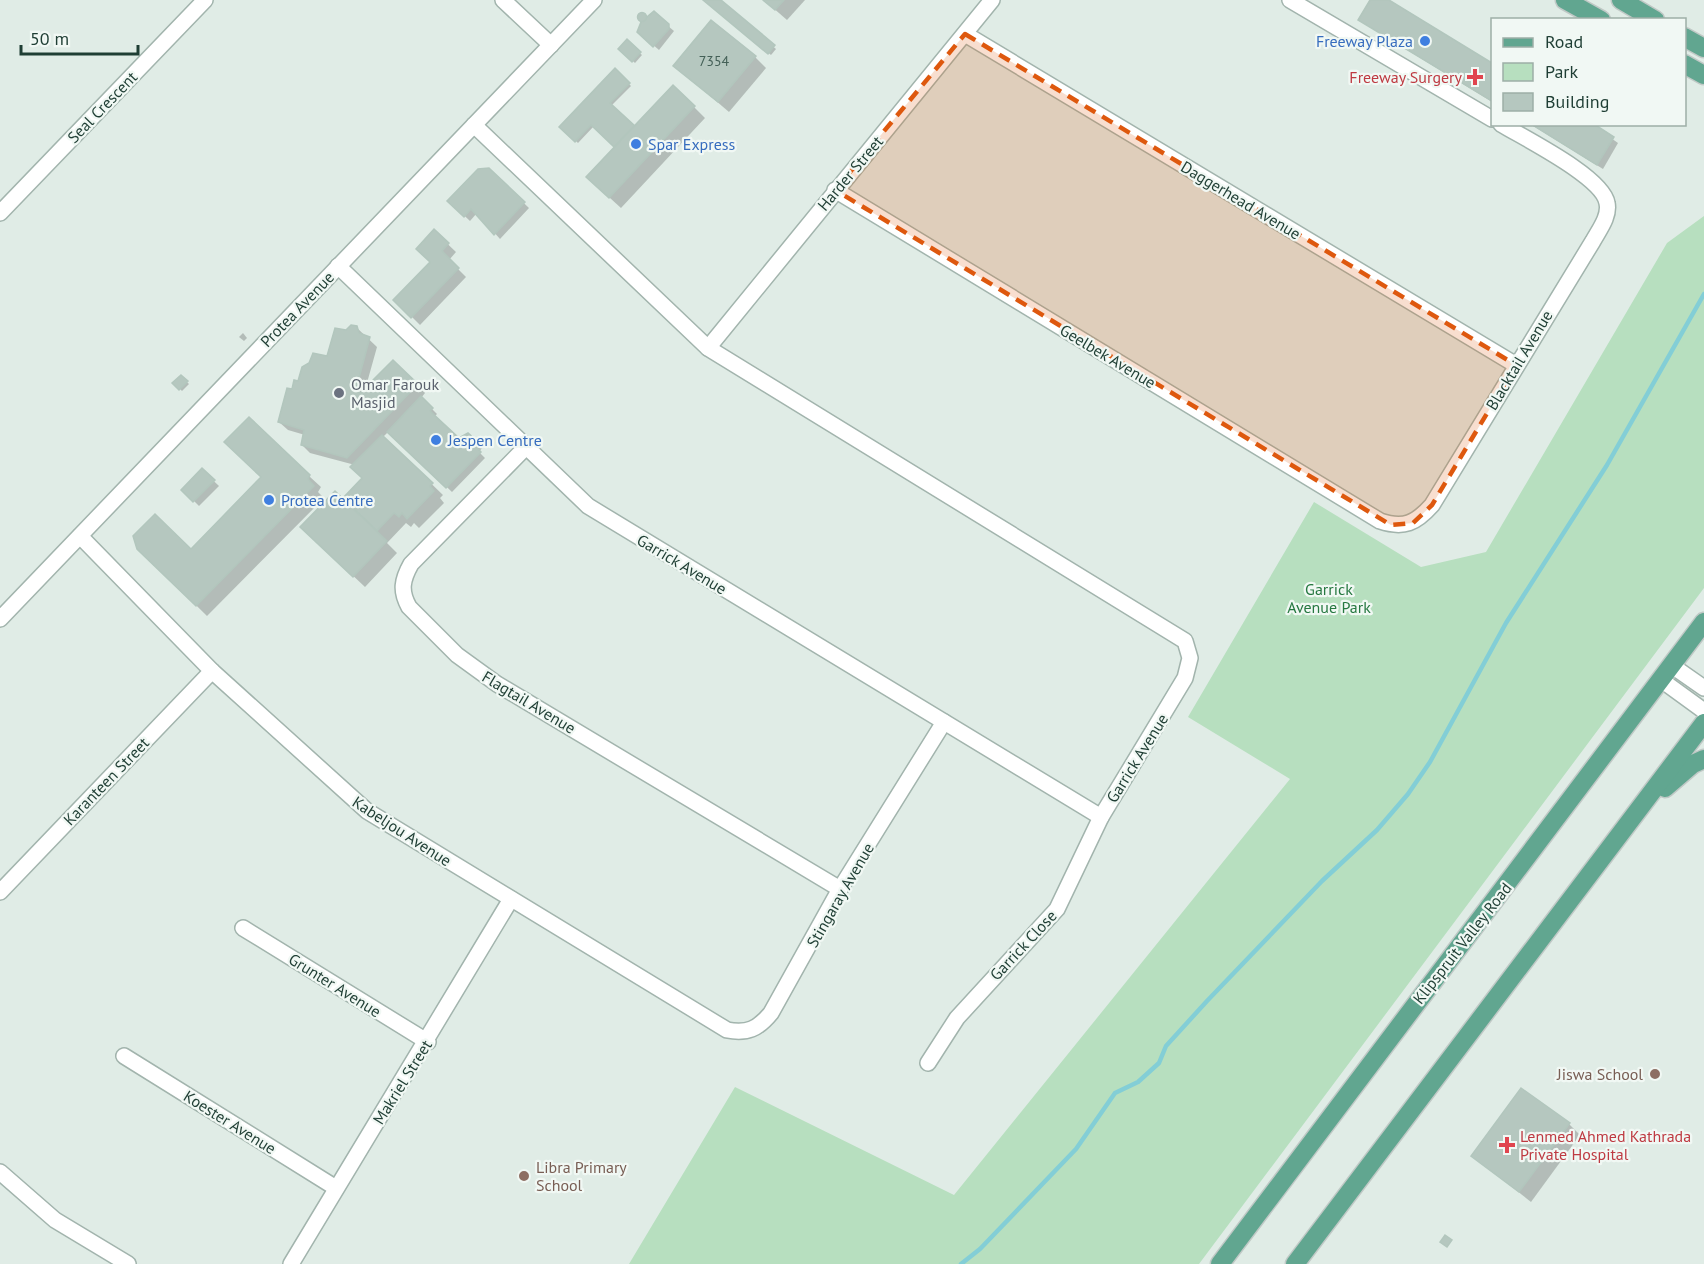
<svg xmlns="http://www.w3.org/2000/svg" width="1704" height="1264" viewBox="0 0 1704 1264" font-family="'PT Sans',sans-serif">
	<rect width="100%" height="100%" fill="#e0ece6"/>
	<path fill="#b7dfbf" d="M1704,216v372l-505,676h-570l106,-177 219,108 336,-416 -102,-62 126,-215 107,65 65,-15 181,-309z"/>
	<g fill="#0003">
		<path d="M705,0h13l58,49 -5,6z"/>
		<path d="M764,0h41l-18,20z"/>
		<path d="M1372,0h14l106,64v38l-127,-78 -5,-5z"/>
		<path d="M645,15l23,11 6,5 -15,19 -15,-13 -4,-21z"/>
		<path d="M627,42l15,13 -7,8 -15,-14z"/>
		<path d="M755,57l11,11 -37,44 -54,-46z"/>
		<path d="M615,70l16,16 -20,20 23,22 60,-21 11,11 -84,90 -22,-20 17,-41 -22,-21 -16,17 -17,-16z"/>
		<path d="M1530,124h61l27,19 -15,26z"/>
		<path d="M488,169l41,39 -29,31 -23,-26 -7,8 -21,-20z"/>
		<path d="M434,231l22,21 -7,8 17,17 -46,48 -25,-25 36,-38z"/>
		<path d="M356,327l21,20 -12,43 52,-5 8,8 -4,5 16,16 -3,3 25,23 9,-5 14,13 -3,4 6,6 -33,34 -63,-61 -6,6 60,58 -3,3 4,5 -25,25 -5,-5 -3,4 -5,-4 -19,20 10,10 -32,34 -52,-49 51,-59 -9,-14 -45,-12 -8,-8 3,-10 -17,-5 -9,-8 14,-31 35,-33 18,-26z"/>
		<path d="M243,333l4,5 -3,3 -5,-4z"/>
		<path d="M181,377l8,7 -7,7 -8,-8z"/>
		<path d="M202,470l17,16 -20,20 -16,-16z"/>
		<path d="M309,476l12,11 -3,5 6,6 -117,118 -69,-68 53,3 71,-74z"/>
		<path d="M1569,1124l11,11 -49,67 -58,-46z"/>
	</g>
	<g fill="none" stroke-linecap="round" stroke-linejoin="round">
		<path stroke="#83ced6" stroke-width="4.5" d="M961,1264l19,-15 96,-100 39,-56 23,-11 21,-19 7,-17 41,-45 115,-120 55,-51 31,-36 22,-32 76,-139 101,-158 97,-171"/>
	</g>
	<g fill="#b5c7bf" stroke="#b2c6bd" stroke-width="1.5">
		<path d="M703,0h18l54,45 -7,9z"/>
		<path d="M763,0h21l-9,10z"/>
		<path d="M1370,0h19l103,63v38l-134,-81z"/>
		<path d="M654,11l15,13v5l-16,18 -16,-15 4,-10z"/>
		<circle cx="642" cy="17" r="4.5"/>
		<path d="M711,20l45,36 -38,46 -45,-36z"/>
		<path d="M627,39l14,13 -9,10 -14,-13z"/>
		<path d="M615,68l15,15 -20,20 25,23 -21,21 -23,-22 -16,17 -16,-15z"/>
		<path d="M673,85l22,21 -86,92 -23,-21z"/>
		<path d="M1531,124h63l20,13 -17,28z"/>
		<path d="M489,168l36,34 -31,33 -23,-26 -7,8 -17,-16 31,-32z"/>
		<path d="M434,229l15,14 -7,8 17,17 -48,50 -18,-18 37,-38 -14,-13z"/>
		<path d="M351,325l6,1 2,7 11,4 -14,52 4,4 33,-33 25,24 -71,74 -46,-13 3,-15 -26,-8 9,-34 5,1 2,-9 4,1 4,-14 7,-4 4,-10 14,3 8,-28 11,2z"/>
		<path d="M181,375l7,6 -9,9 -7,-7z"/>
		<path d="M421,396l12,12 -3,3 29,27 9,-5 10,9 -3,4 6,6 -35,36 -59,-56z"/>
		<path d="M249,417l61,58 -2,4 6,7 -118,120 -59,-57 -4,-13 22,-22 36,35 70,-72 -37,-35z"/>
		<path d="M382,435l51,48 -3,3 4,5 -27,28 -5,-6 -3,4 -5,-4 -17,18 -34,-33 19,-20 -12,-11z"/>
		<path d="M202,468l13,12 -22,22 -12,-12z"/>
		<path d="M335,491l52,50 -34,36 -53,-50z"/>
		<path d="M1521,1088l49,35 -51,69 -48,-36z"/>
		<path d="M1445,1235l7,5 -5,7 -7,-5z"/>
	</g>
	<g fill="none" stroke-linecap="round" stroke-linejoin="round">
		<g stroke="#a2b4ad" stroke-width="18">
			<g id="minor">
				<path d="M503,0l48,45"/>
				<path d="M1290,0l202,119"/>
				<path d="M965,34l551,331"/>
				<path d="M835,190l545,331c24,8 36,2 52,-16l161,-264c6,-11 17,-25 14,-38 -4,-26 -83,-65 -106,-79"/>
				<path d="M0,213l205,-213"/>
				<path d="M338,266l250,240 513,311 84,-139 5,-20 -5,-17 -477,-293 -234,-223"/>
				<path d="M708,348l284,-348"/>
				<path d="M526,447l-115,117c-9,16 -11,27 -2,43l48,48 40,29 343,205"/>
				<path d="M80,536l132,135 155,140 360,219c20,4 31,-1 44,-17l69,-124 104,-167"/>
				<path d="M0,619l594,-619"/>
				<path d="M1671,665l33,23"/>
				<path d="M1660,679l44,32"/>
				<path d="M0,892l212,-221"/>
				<path d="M243,928l185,114"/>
				<path d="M124,1056l212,132"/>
				<path d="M928,1063l29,-45 100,-109 44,-92"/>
				<path d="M0,1172l55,48 73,44"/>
				<path d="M291,1264l220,-365"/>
			</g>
		</g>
		<g stroke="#c0c9c6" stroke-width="21">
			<g id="major">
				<path d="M1565,0l36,20"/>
				<path d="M1621,0l34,20"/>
				<path d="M1684,37l20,11"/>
				<path d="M1684,64l20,11"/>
				<path d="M1665,788l28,-24 11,-5"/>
				<path d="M1220,1264l484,-642"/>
				<path d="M1295,1264l409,-541"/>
			</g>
		</g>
		<use href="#minor" stroke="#fff" stroke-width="15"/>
		<use href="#major" stroke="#61a690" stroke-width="18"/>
	</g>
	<path fill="#de580e" fill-opacity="0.2" stroke="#de580e" stroke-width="4.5" stroke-dasharray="12 8" stroke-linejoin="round" d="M965,34l551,331 -84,140 -19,18 -22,2 -556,-335z"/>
	<g fill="#3f7fe0" stroke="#f1f8f4" stroke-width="2">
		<circle cx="1425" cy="41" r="6"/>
		<circle cx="636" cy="144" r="6"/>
		<circle cx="436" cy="440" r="6"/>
		<circle cx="269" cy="500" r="6"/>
	</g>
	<g fill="#e0444e" stroke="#f1f8f4" stroke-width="2">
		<path d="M1472 68h6v6h6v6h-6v6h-6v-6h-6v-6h6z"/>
		<path d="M1504 1136h6v6h6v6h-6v6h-6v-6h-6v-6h6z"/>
	</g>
	<circle fill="#6b7280" stroke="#f1f8f4" stroke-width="2" cx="339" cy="393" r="6"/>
	<g fill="#8d6e63" stroke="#f1f8f4" stroke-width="2">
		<circle cx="1655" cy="1074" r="6"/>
		<circle cx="524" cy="1176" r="6"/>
	</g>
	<g text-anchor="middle" stroke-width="4.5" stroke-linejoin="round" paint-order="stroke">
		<g font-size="14" fill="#446057">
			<text x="714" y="66">7354</text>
		</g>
		<g font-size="16" fill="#366cbe" stroke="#f1f8f4" text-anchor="start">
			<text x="1413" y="47" text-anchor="end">Freeway Plaza</text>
			<text x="648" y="150">Spar Express</text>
			<text x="448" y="446">Jespen Centre</text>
			<text x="281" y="506">Protea Centre</text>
		</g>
		<g font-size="16" fill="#be3a42" stroke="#f1f8f4" text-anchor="end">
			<text x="1462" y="83">Freeway Surgery</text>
			<text x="1520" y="1142" text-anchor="start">Lenmed Ahmed Kathrada<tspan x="1520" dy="18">Private Hospital</tspan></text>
		</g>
		<g font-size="16" fill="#1f3e34" stroke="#f1f8f4">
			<text transform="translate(102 107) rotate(-46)" y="6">Seal Crescent</text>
			<text transform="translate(850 173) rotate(-50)" y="6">Harder Street</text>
			<text transform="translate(1241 200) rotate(31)" y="6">Daggerhead Avenue</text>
			<text transform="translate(297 309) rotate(-46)" y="6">Protea Avenue</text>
			<text transform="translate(1108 356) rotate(31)" y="6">Geelbek Avenue</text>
			<text transform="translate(1519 360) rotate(-59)" y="6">Blacktail Avenue</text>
			<text transform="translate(682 564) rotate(31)" y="6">Garrick Avenue</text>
			<text transform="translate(529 702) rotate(31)" y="6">Flagtail Avenue</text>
			<text transform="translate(1137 758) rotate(-58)" y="6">Garrick Avenue</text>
			<text transform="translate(106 781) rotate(-46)" y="6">Karanteen Street</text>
			<text transform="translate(402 831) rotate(33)" y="6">Kabeljou Avenue</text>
			<text transform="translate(840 895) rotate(-60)" y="6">Stingaray Avenue</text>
			<text transform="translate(1462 943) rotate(-52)" y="6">Klipspruit Valley Road</text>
			<text transform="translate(1023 945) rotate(-47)" y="6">Garrick Close</text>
			<text transform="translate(335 985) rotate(32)" y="6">Grunter Avenue</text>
			<text transform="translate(402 1082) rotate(-58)" y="6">Makriel Street</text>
			<text transform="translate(230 1122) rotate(32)" y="6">Koester Avenue</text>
		</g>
		<g font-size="16" fill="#5b616d" stroke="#f1f8f4" text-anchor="start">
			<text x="351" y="390">Omar Farouk<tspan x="351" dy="18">Masjid</tspan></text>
		</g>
		<g font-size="16" fill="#267841" stroke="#f1f8f4">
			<text x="1329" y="595">Garrick<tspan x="1329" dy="18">Avenue Park</tspan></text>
		</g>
		<g font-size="16" fill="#785e54" stroke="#f1f8f4" text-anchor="end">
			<text x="1643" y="1080">Jiswa School</text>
			<text x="536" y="1173" text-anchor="start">Libra Primary<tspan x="536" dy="18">School</tspan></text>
		</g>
	</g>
	<rect x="1491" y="18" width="195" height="108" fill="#f1f8f4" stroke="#9daea7" stroke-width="1.5"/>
	<rect x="1503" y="38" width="30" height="9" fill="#61a690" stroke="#9daea7" stroke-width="1.5"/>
	<text x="1545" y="48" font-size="18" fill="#1f3e34">Road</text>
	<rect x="1503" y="63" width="30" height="18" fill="#b7dfbf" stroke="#9daea7" stroke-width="1.5"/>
	<text x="1545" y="78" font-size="18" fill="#1f3e34">Park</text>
	<rect x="1503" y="93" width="30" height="18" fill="#b5c7bf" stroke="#9daea7" stroke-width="1.5"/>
	<text x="1545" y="108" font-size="18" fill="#1f3e34">Building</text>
	<path d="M21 45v9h117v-9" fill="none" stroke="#1f3e34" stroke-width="3"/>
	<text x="30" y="45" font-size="18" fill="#1f3e34" stroke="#f1f8f4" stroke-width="4.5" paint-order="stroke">50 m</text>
</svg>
